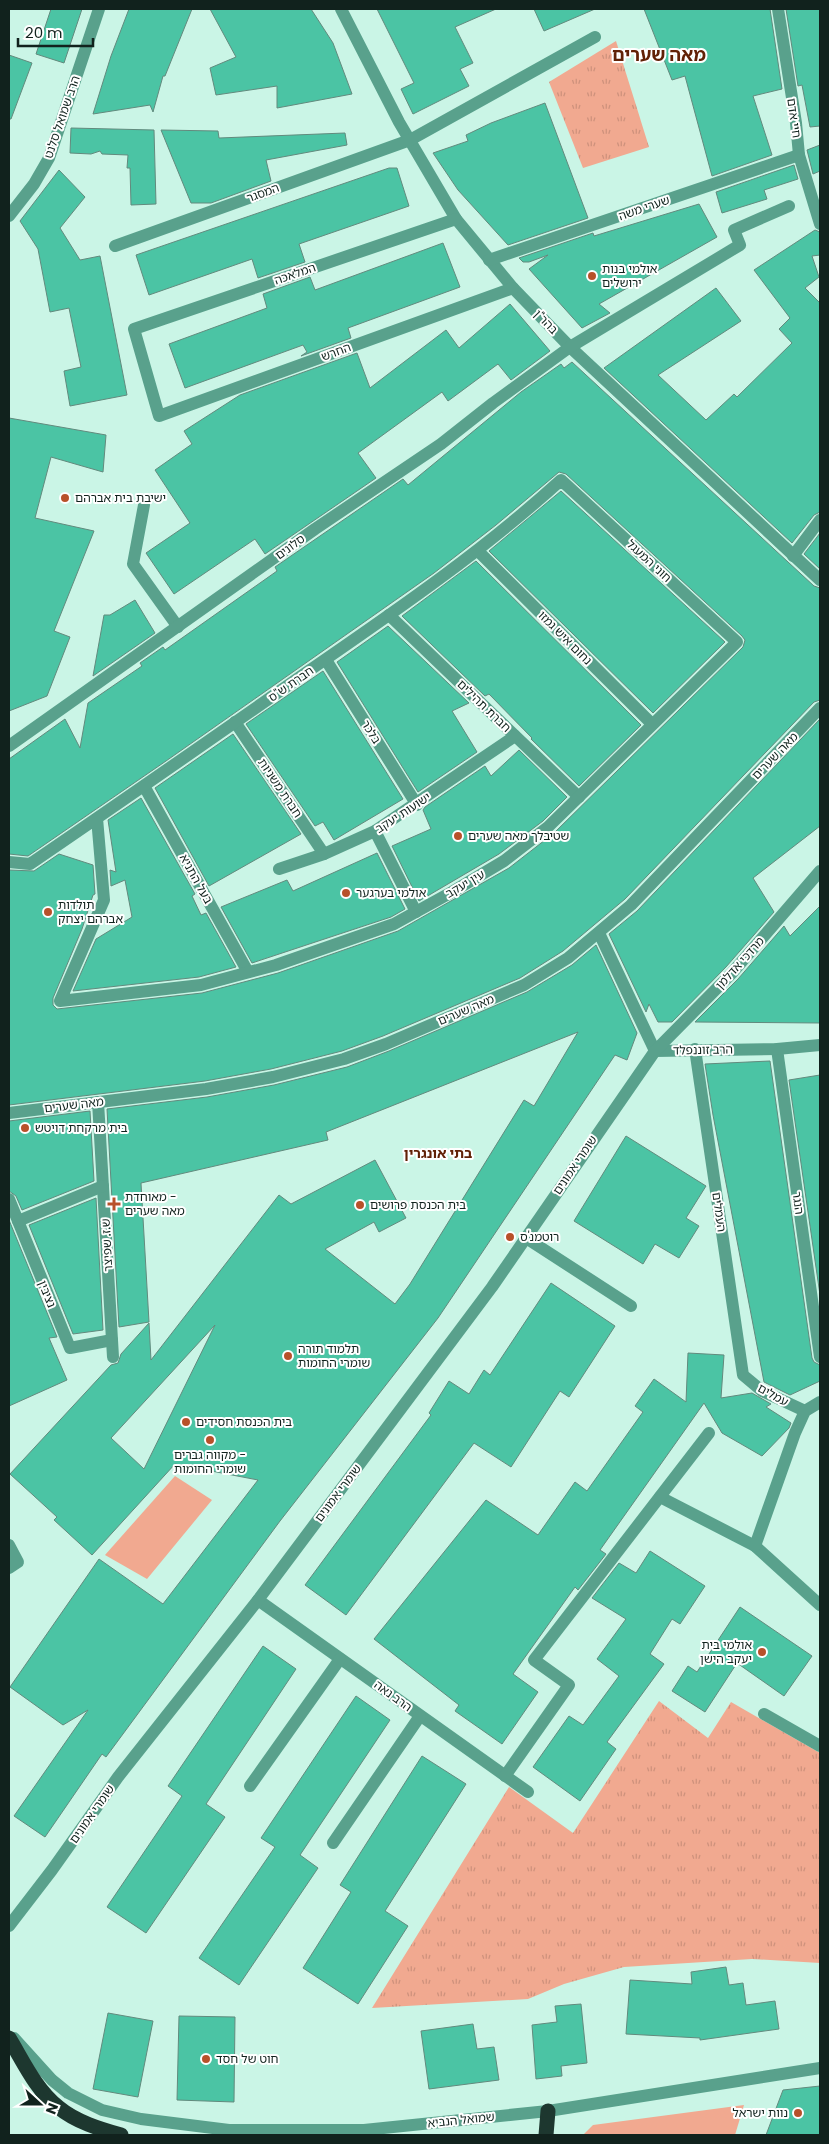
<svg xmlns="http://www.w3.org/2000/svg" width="829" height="2144" viewBox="0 0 829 2144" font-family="Poppins,'Noto Sans Hebrew',sans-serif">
	<defs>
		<pattern id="grass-tufts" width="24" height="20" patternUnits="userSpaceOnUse" patternTransform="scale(1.25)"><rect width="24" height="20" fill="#f1a990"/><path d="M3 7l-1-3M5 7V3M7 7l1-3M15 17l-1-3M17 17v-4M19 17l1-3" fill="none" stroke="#ce917c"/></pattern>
	</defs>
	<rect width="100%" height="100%" fill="#caf5e6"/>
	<g fill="url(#grass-tufts)">
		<path d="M616,41l33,106 -66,21 -34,-86z"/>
		<path d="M659,1701l49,37 23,-36 89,51v210l-68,-4 -128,8 -60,17 -36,15 -156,9 137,-221 64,46z"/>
	</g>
	<g fill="#f1a990">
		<path d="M175,1476l37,24 -65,79 -42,-24z"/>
		<path d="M744,2105l-9,30h-152l10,-10z"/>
	</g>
	<g fill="#4bc4a4" stroke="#628a7d" fill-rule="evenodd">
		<path d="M51,9h31l-18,54 -28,-9z"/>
		<path d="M129,9h63l-27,67h-2l-10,36 -3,-7 -57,9 18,-58z"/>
		<path d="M210,9h101l22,34 19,51 -75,14v-22l-61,9 -6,-27 26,-11z"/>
		<path d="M377,9h119l-41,18 18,36 -13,6 9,17 -56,28 -12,-25 13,-6z"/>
		<path d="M534,9h61l-51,22z"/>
		<path d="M644,9h126l12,80 -29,7 19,59 -60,21 -27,-100 -13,4z"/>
		<path d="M786,9h34v117l-10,1 -8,-42 -4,1z"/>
		<path d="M9,55l23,8 -21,56h-2z"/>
		<path d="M545,103l43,115 -80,27 -50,-55 -25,-37 35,-12 -2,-6 25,-12z"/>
		<path d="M71,128l83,2 2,74 -25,1 -1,-37h-3l1,-13 -26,-1 -2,-3 -9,3 -21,-1z"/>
		<path d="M161,130l57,1 1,7 126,-5 2,12 -81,15 5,21 -60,22h-20z"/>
		<path d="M820,145v26l-7,3 -6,-24z"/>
		<path d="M794,165l4,14 -34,11 3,9 -45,14 -6,-21z"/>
		<path d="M389,168h8l12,38 -110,38 6,18 -47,16 -6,-19 -103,36 -13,-40z"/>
		<path d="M59,170l26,27 -25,31 20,32 20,-4 27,139 -57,11 -6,-35 17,-4 -12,-59 -19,4 -12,-63 -18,-28z"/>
		<path d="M699,204l18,33 -118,67 11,9 -28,15 -53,-59 19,-14 -19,7h-6l-4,-4 74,-25 1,3z"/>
		<path d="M815,230l5,2v23l-8,1 7,21 -14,11 15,15v209l-6,3 -22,28 -188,-175 112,-80 25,33 -83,54 48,45 28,-26 3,3 55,-54 -13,-14 11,-11 -36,-48z"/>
		<path d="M443,243l17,44 -112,41 3,10 -50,18 6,-4 -4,-7 -118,43 -16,-44 98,-36 -4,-14 47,-17 5,13z"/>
		<path d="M510,304l40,47 -39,29 -13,-16 -50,37 -6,-9 -84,61 18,25 -111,76 -10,-15 -81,55 -28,-41 44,-30 -35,-53 37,-26 -8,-13 56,-36 117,-42 13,35 76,-58 13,18z"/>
		<path d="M572,362l216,200 26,24 6,2v112l-6,2 -189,197 -62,52 -43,27 -137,58 -41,15 -71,18 -66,12 -196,24v-235l25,1 25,-17 34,11 2,29 -2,1 -11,34 -29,69v7l4,4 145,-16 76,-20 120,-42 111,-63 45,-35 189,-186 2,-7 -3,-4 -176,-162 -7,-2 -63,53 -62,48 -268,188 -138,95 -19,-2v-95l56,-40 15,29 8,-45 54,-37 -2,-3 23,-16 2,3 112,-79 -2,-4 45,-31 83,-57 5,6 113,-93 40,-28 3,4z"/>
		<path d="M9,418l97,17 -3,37 -52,-15 -16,61 59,13 -40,100 16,6 -23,59 -38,15z"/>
		<path d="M561,491l164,151 -72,71 -164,-162z"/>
		<path d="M820,533v36l-16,-15z"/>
		<path d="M476,561l165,164 -62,61 -48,-47 1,-1 -43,-44 -4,2 -83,-80z"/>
		<path d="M135,600l20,33 -62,43 11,-61h6z"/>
		<path d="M388,626l81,77 -17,8 25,41 -59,40 -81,-130z"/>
		<path d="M323,671l80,128 -69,41 -11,-18 -8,4 -69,-102z"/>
		<path d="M820,719v107l-67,52 21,34 -48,55 -54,55h-14l-9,-18 -3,8 -37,-78 28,-23z"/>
		<path d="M233,734l68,100 -92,52 -54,-98z"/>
		<path d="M519,750l48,47 -24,24 -44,33 -80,47 -27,-55 39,-17 -8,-19 2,-3 60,-41 6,10z"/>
		<path d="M141,798l54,96 -3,2 9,19 5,-2 30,54 -37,10 -126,14 23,-52 36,-22 -7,-37 -14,6 -1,-16 6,2 -8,-52z"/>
		<path d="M377,853l28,56 -14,8 -139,46 -31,-56 66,-27 6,11z"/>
		<path d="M820,906v117l-125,-1 43,-43 46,-53 6,10z"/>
		<path d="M596,945l41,88 -10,27 -12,-5 -177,263 -158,203 -174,236 -4,-3 -57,83 -31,-21 74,-106 -25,15 -53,-38 89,-128 64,45 95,-124 -83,-16 -83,91 -38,-35 3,-3 -47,-43 101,-109 7,-2 3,-9 28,-31 2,37 128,-165 12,9 84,-44 31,58 -27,14 -5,-10 -49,27 70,55 15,-20 114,-184 10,6 44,-74 -252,100 2,8 -187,43 8,139 -30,5 -12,-218 100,-12 67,-12 73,-18 42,-16 138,-59 45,-27zM215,1325l-71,144 -33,-31z"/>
		<path d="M770,1061l42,297 2,4 6,3v16l-30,14 -26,-13 -51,-267 -8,-51z"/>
		<path d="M820,1075v220l-31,-215z"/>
		<path d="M90,1111l4,70 -72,29 -6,-14 -7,-5v-70z"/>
		<path d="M626,1136l80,50 -20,32 13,8 -20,32 -24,-14 -12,20 -69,-43z"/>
		<path d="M96,1198l7,132 -30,4 -44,-109z"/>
		<path d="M9,1220l48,117 -8,1 18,42 -58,26z"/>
		<path d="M551,1283l64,43 -46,71 -9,-6 -49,76 -37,-24 -128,172 -41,-30 126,-170 -2,-2 20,-32 20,13 15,-24 6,5z"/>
		<path d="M688,1353l36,2 -3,43 31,-5 19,11 -5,3 25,16 -2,5 -27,28 -40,-23 -18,-30 -104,147 6,4 -28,36 -3,-3 -62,87 25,18 -36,52 -47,-33 4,-6 -85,-66 112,-139 52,35 37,-53 12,9 56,-79 -8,-6 19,-27 32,23z"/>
		<path d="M650,1551l55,35 -25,38 -8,-5 -22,35 14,10 -57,78 9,7 -36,52 -47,-34 36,-51 14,9 36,-49 -22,-17 29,-40 -34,-21 27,-35 17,10z"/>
		<path d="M740,1607l72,49 -28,40 -47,-33 -32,49 -33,-21 16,-25 9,6z"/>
		<path d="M263,1646l33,23 -90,135 19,13 -79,116 -39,-26 75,-111 -14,-10z"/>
		<path d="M356,1696l34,24 -90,135 18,13 -79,117 -40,-27 76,-111 -14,-9z"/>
		<path d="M422,1756l44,28 -81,127 23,15 -50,78 -55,-36 48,-76 -11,-7z"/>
		<path d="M726,1967l3,18 14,-2 3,22 29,-4 4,28 -79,11v-2l-74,-4 4,-54 62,4 -1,-12z"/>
		<path d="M581,2004l6,59 -26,3 1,10 -26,3 -4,-54 25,-3 -2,-16z"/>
		<path d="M108,2013l45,8 -15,76 -45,-8z"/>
		<path d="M179,2016l56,1 -1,85 -57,-2z"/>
		<path d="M473,2024l4,25 17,-2 5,33 -70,9 -8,-58z"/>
		<path d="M820,2086v49h-54l17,-45z"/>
	</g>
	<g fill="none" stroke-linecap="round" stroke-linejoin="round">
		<g stroke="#59a18c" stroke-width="12">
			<path d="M341,9l58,113 57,97 57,69 57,59 250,233"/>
			<path d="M778,9l18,114 3,32 21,69"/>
			<path d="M9,216l25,-32 15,-26 50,-149"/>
			<path d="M456,219l-322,110 25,87 354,-128"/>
			<path d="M115,246l295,-106 185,-103"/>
			<path d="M489,260l310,-105"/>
			<path d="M144,505l-11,59 45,63"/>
			<path d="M478,551l174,173"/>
			<path d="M793,556l27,-36"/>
			<path d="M389,615l190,182"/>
			<path d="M326,660l91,145"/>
			<path d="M235,722l89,132"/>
			<path d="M9,746l306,-217 126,-85 52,-41 77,-56 170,-102 -6,-15 55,-24"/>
			<path d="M144,786l104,186"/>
			<path d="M375,831l41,81"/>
			<path d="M9,862l21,2c94,-64 187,-129 280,-194 87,-60 173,-119 251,-190l176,162 -189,185 -44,34 -52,31 -58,32 -118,41 -75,20 -141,16 44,-101 -7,-82"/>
			<path d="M279,869l45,-15 51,-23 140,-95"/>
			<path d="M599,933l56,118"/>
			<path d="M695,1049l48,326 19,16 43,20"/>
			<path d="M777,1049l43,308"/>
			<path d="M655,1051l122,-2 43,-4"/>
			<path d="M98,1102l15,255"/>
			<path d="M9,1113l197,-24 67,-12 71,-18 42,-15 138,-59 44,-27 63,-53 189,-197"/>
			<path d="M9,1199l61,149 42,-8"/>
			<path d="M18,1221l85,-35"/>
			<path d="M526,1238l105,68"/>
			<path d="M660,1497l95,49 65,59"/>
			<path d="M9,1545l9,17 -9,6"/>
			<path d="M755,1546l40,-113 10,-22 15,-9"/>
			<path d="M258,1600l270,192"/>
			<path d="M764,1714l56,32"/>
			<path d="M505,1776l64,-91 -35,-25 175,-227"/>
			<path d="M250,1786l90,-127"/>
			<path d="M333,1843l87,-127"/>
			<path d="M9,1926l43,-56 66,-93 140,-177 234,-313 163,-236 77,-78 88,-102"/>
			<path d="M14,2038l38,42 16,13 34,17 39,9 88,11h135l184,-19 272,-43"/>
		</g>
		<g stroke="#1d372f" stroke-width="15">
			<path d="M9,2038c14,23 27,52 49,69 18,15 42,22 63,28"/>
			<path d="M546,2135l2,-24"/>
		</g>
	</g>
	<g fill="#b8512a" stroke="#fff" stroke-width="2">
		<circle cx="592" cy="276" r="5"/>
		<circle cx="65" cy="498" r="5"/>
		<circle cx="458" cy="836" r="5"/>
		<circle cx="346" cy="893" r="5"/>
		<circle cx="48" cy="912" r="5"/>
		<circle cx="25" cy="1128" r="5"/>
		<path d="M111.5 1196.5h5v5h5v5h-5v5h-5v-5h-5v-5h5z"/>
		<circle cx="360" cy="1205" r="5"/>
		<circle cx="510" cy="1237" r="5"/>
		<circle cx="288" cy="1356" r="5"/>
		<circle cx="186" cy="1422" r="5"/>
		<circle cx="210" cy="1440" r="5"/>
		<circle cx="762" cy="1652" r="5"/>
		<circle cx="206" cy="2059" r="5"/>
		<circle cx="798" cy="2113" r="5"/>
	</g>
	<g text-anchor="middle" stroke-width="4" stroke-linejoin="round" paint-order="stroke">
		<g font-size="12" fill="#11221d" stroke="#fff">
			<text transform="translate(62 117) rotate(-71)" y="4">הרב שמואל סלנט</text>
			<text transform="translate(794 118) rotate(82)" y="4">חיי אדם</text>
			<text transform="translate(263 193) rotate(-20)" y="4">המסגר</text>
			<text transform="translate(644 208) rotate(-19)" y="4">שערי משה</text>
			<text transform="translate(295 274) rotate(-19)" y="4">המלאכה</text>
			<text transform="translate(546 322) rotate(46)" y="4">בהר"ן</text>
			<text transform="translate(336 352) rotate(-20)" y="4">החרש</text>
			<text transform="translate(290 547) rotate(-36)" y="4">סלונים</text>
			<text transform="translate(649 561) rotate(43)" y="4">חוני המעגל</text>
			<text transform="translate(565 638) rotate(45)" y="4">נחום איש גמזו</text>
			<text transform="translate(291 684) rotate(-35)" y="4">חברת ש"ס</text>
			<text transform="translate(484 706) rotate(44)" y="4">חברת תהילים</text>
			<text transform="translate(371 732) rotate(58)" y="4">בלכר</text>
			<text transform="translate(775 756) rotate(-46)" y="4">מאה שערים</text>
			<text transform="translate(280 788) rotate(56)" y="4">חברת משניות</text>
			<text transform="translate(403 813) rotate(-33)" y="4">ישועות יעקב</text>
			<text transform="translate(196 879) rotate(61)" y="4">בעל התניא</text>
			<text transform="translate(465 884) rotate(-30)" y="4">עין יעקב</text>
			<text transform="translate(740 963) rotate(-48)" y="4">מרדכי אדלמן</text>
			<text transform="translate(466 1010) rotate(-23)" y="4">מאה שערים</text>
			<text transform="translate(703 1050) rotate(-1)" y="4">הרב זוננפלד</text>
			<text transform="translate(74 1105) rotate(-7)" y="4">מאה שערים</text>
			<text transform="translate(575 1165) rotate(-56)" y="4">שומרי אמונים</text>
			<text transform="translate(798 1203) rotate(82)" y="4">הנגר</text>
			<text transform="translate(719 1212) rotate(82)" y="4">העמלים</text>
			<text transform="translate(107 1245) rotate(-93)" y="4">ש.ז. שפיצר</text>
			<text transform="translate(47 1294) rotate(68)" y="4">נציבין</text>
			<text transform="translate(773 1395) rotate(29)" y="4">עמלים</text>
			<text transform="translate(338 1493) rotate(-53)" y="4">שומרי אמונים</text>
			<text transform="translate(393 1696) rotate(36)" y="4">הרב נאה</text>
			<text transform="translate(92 1814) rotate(-55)" y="4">שומרי אמונים</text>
			<text transform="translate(461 2120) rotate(-6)" y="4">שמואל הנביא</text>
		</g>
		<g font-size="12" fill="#11221d" stroke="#fff" text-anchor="start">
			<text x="602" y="273">אולמי בנות<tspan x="602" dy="14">ירושלים</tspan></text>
			<text x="75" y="502">ישיבת בית אברהם</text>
			<text x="468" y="840">שטיבלך מאה שערים</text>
			<text x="356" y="897">אולמי בערגער</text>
			<text x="58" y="909">תולדות<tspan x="58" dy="14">אברהם יצחק</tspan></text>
			<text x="35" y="1132">בית מרקחת דויטש</text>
			<text x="125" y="1201">מאוחדת -<tspan x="125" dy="14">מאה שערים</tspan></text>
			<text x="370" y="1209">בית הכנסת פרושים</text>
			<text x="520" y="1241">רוטמנ'ס</text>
			<text x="298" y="1353">תלמוד תורה<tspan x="298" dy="14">שומרי החומות</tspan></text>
			<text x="196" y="1426">בית הכנסת חסידים</text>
			<text x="210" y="1459" text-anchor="middle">מקווה גברים -<tspan x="210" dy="14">שומרי החומות</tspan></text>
			<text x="752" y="1649" text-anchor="end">אולמי בית<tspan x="752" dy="14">יעקב הישן</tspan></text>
			<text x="216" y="2063">חוט של חסד</text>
			<text x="788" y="2117" text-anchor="end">נוות ישראל</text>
		</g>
		<g font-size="14" font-weight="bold" fill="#612106" stroke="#fff">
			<text x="438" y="1158">בתי אונגרין</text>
		</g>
		<g font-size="18" font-weight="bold" fill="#612106" stroke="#fff">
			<text x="659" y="61">מאה שערים</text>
		</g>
	</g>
	<rect width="829" height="2144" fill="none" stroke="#11221d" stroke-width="20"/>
	<g transform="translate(40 2104) rotate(111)" stroke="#ffffff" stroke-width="4" paint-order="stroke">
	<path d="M0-4L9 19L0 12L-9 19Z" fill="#11221d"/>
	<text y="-8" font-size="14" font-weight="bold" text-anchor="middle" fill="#11221d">N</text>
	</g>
	<path d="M18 38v8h75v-8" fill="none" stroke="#11221d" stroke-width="2.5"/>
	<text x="25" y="38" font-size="15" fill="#11221d" stroke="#ffffff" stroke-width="4" paint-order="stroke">20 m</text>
</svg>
